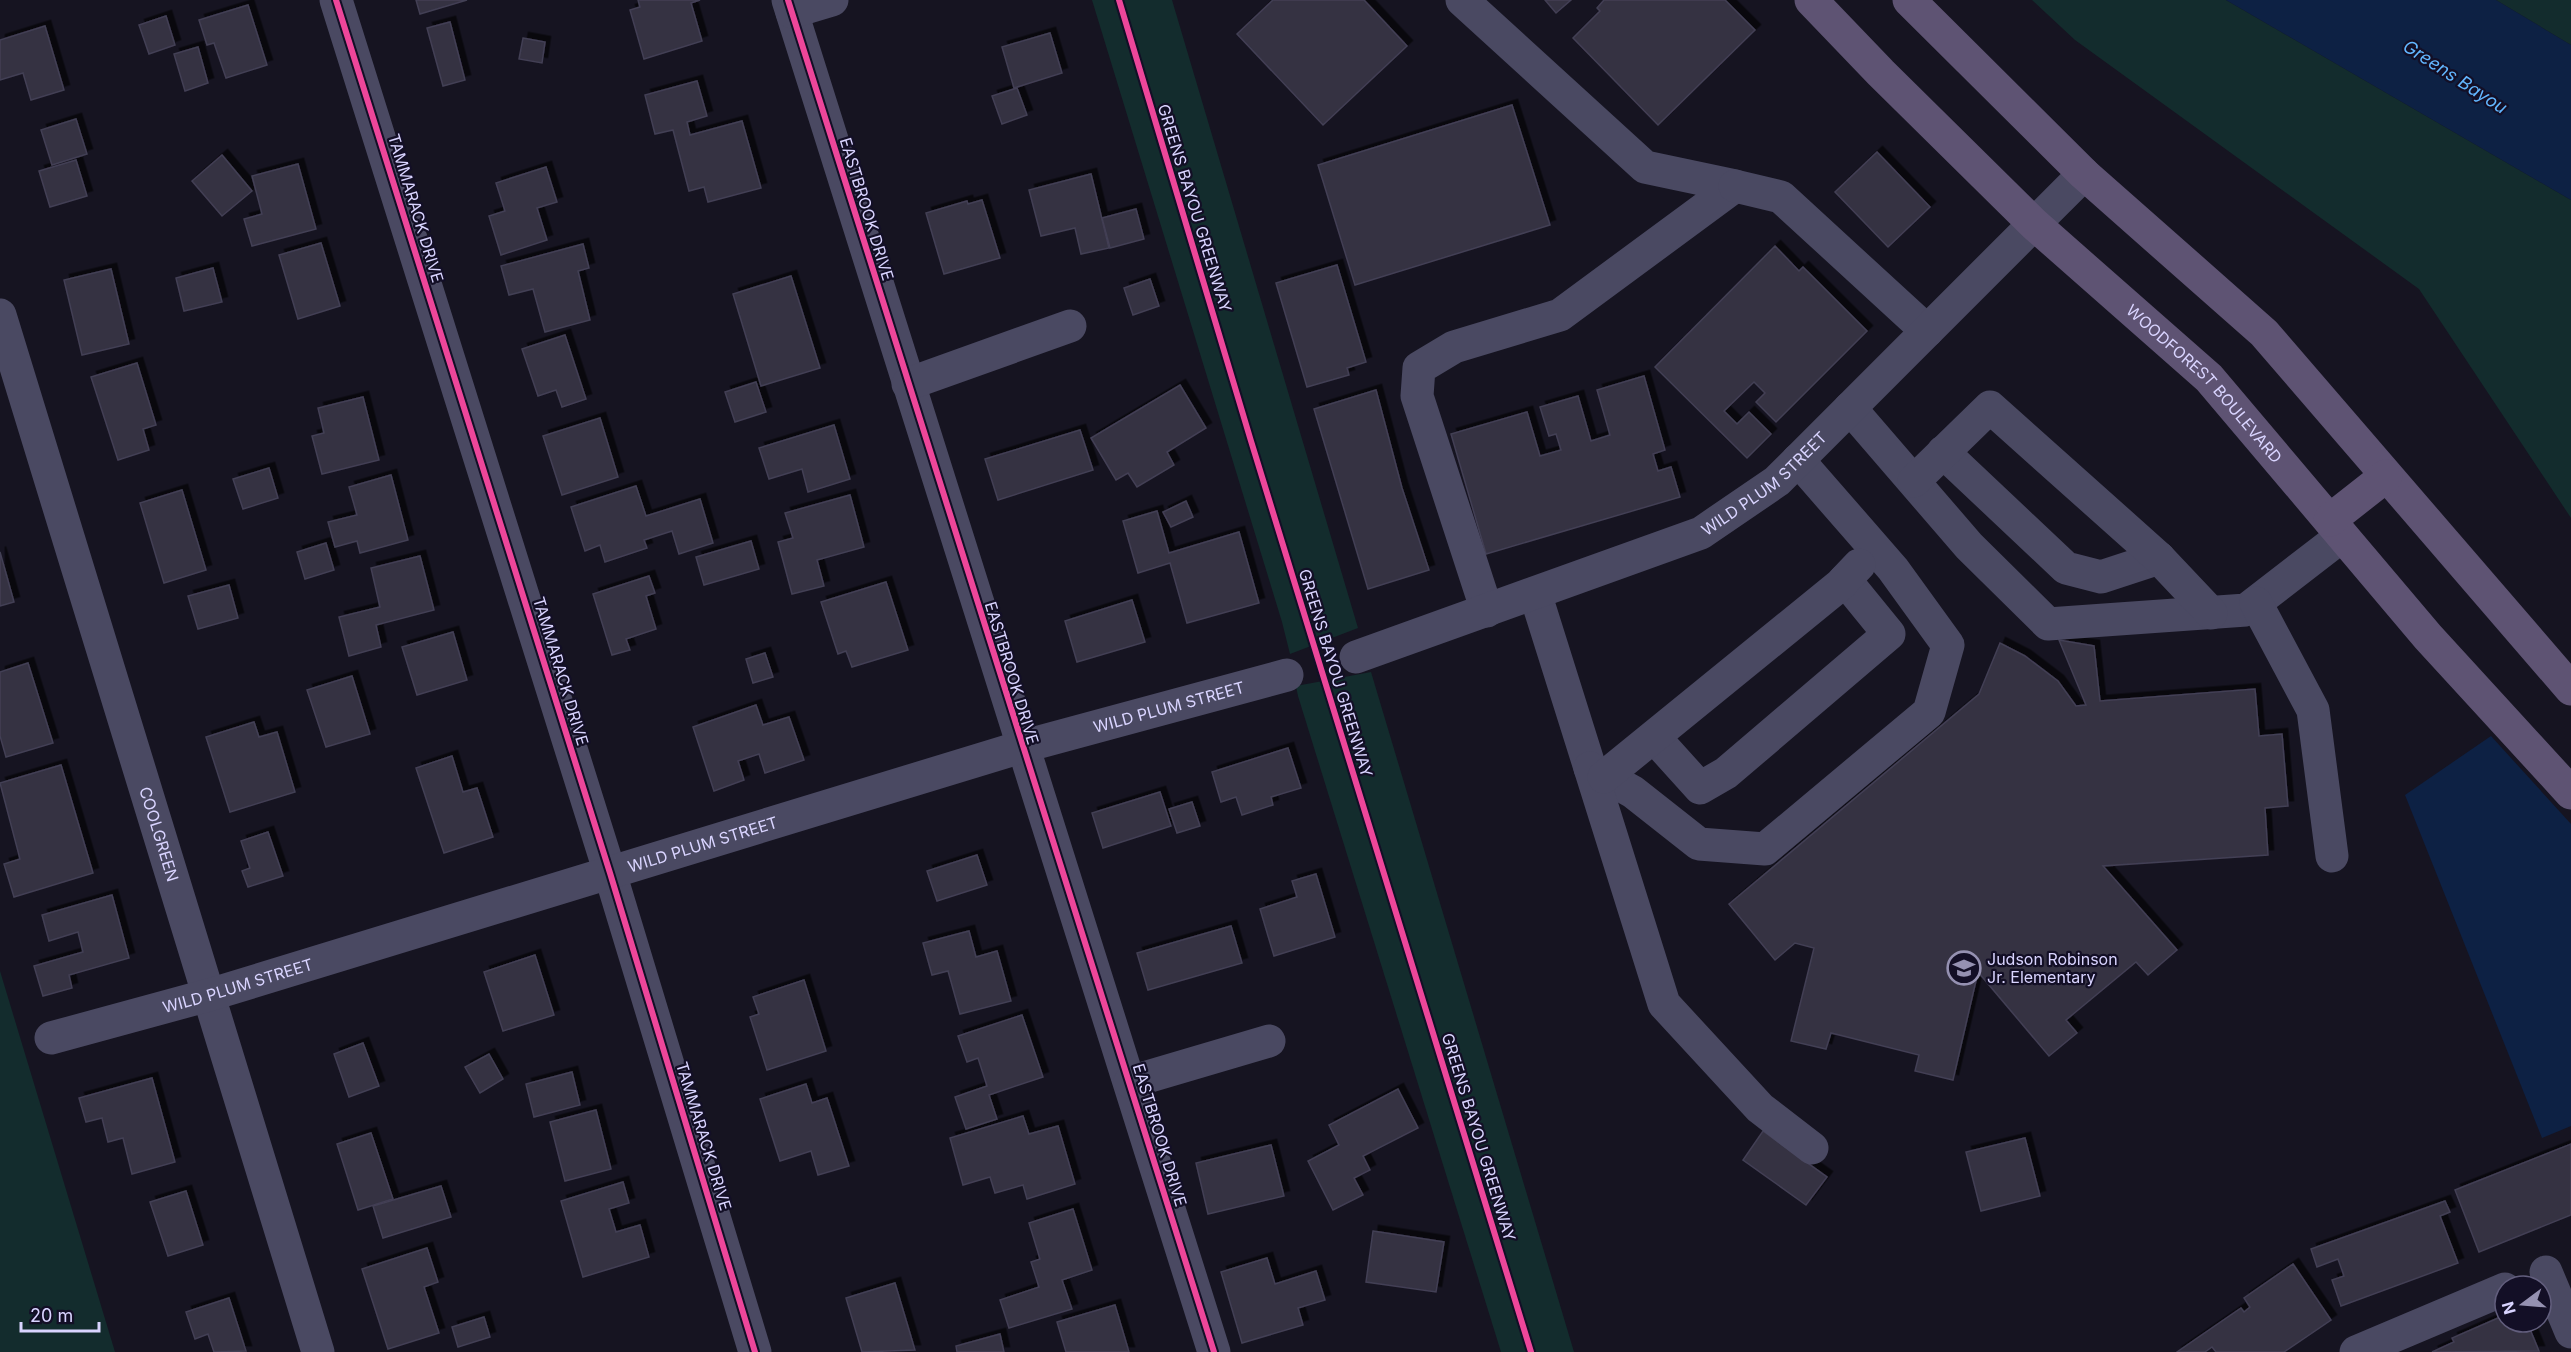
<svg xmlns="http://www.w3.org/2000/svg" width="2571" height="1352" viewBox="0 0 2571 1352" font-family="Inter,sans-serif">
	<defs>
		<filter id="shadow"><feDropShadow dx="5.5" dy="-5.5" stdDeviation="0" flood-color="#0009"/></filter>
	</defs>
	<rect width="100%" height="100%" fill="#161421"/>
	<g fill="#132c2d">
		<path d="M1092,0h80l186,628 -68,26 -8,-32z"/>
		<path d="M2032,0h194l345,200v318l-152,-229 -344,-249z"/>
		<path d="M2496,0h75v45z"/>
		<path d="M1371,672l203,680h-73l-203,-656 -2,-10z"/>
		<path d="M0,971l115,381h-115z"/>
	</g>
	<g fill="#0d2144">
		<path d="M2226,0h270l75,45v155z"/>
		<path d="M2491,736l80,88v302l-29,12 -137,-343z"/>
	</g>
	<g fill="#343243" stroke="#433f54" stroke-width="1.5" filter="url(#shadow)">
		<path d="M416,0h51l-47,14z"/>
		<path d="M638,0h62l-9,3 11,38 -58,18 -14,-49 10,-3z"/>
		<path d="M1273,0h91l43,46 -84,79 -86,-91z"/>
		<path d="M1545,0h26l-15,13z"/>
		<path d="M1604,0h121l30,30 -97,95 -85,-87 27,-27 -3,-3z"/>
		<path d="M248,5l19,60 -41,13 -12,-35 -7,2 -8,-25z"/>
		<path d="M166,16l9,29 -26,9 -10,-29z"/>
		<path d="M450,22l15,58 -22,6 -16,-58z"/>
		<path d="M45,26l19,64 -33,10 -8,-27 -23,7v-40z"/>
		<path d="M1050,33l12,40 -48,15 -12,-41z"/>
		<path d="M523,38l22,4 -3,21 -23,-4z"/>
		<path d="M198,47l10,36 -23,8 -11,-37z"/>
		<path d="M697,81l10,35 -20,6 3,13 52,-14 19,67 -53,14 -4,-15 -15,4 -16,-61 -18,4 -10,-39z"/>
		<path d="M1017,88l10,27 -25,9 -10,-28z"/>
		<path d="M1512,105l38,120 -195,60 -37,-120z"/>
		<path d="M76,119l11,35 -35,11 -11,-35z"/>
		<path d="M1877,152l53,55 -42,40 -53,-55z"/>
		<path d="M222,155l30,36 -30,25 -30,-35z"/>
		<path d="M76,160l11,36 -37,11 -11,-36z"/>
		<path d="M298,164l18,65 -64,17 -8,-27 18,-5 -10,-38z"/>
		<path d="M546,167l11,35 -20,6 10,32 -46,15 -12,-39 16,-5 -9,-28z"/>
		<path d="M1091,174l18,74 -28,6 -6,-26 -34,8 -12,-46z"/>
		<path d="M982,200l18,58 -56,16 -18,-61 41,-12 1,3z"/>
		<path d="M1136,209l8,30 -34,9 -8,-30z"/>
		<path d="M321,243l19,63 -42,13 -19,-64z"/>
		<path d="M583,244l6,24 -11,3 12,49 -45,12 -12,-43 -24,6 -8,-29z"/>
		<path d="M1775,246l24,25 4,-4 64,64 -91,91 -20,-20 9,-9 -11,-11 -30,29 13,13 12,-12 22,22 -24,24 -92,-91z"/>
		<path d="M1337,265l29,97 -19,6 2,7 -42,12 -31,-104z"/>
		<path d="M213,268l9,34 -38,9 -8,-33z"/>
		<path d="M111,269l18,75 -47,11 -18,-75z"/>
		<path d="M791,276l29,92 -59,18 -28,-92z"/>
		<path d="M1150,279l9,27 -26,9 -9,-27z"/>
		<path d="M565,335l21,64 -24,8 -6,-17 -18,6 -16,-47z"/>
		<path d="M137,363l19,62 -13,4 6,21 -31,10 -27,-83z"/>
		<path d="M1644,376l21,74 -12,4 5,17 13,-4 9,30 -194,57 -35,-120 76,-22 13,44 21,-6 -5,-16 -7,2 -9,-29 38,-11 13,45 19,-6 -13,-45z"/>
		<path d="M756,382l10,30 -31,10 -10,-30z"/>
		<path d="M1180,385l26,43 -39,24 7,13 -37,22 -9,-14 -12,7 -25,-42z"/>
		<path d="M1376,390l26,98 27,82 -61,19 -54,-180z"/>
		<path d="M363,397l16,63 -57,14 -10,-38 12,-3 -6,-25z"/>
		<path d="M600,418l18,59 -56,18 -19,-59z"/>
		<path d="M834,425l16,54 -42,13 -6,-23 -33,10 -10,-31z"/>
		<path d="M1080,430l13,40 -95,30 -13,-41z"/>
		<path d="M269,468l9,30 -35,11 -10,-30z"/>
		<path d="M391,475l17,65 -48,13 -3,-12 -22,6 -7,-25 29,-7 -8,-28z"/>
		<path d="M636,486l10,30 54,-17 13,44 -34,11 -7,-23 -28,9 3,8 -42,14 -5,-17 -15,6 -14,-44z"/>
		<path d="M182,490l24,80 -42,13 -24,-80z"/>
		<path d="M850,495l14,52 -47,13 7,26 -32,8 -14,-52 15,-4 -8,-25z"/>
		<path d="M1186,501l7,16 -22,10 -8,-15z"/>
		<path d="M1157,511l12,42 70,-21 20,71 -72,20 -17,-60 -32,10 -15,-52z"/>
		<path d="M751,541l8,28 -55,16 -8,-28z"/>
		<path d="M326,543l8,27 -29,9 -8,-27z"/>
		<path d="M0,552l14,50 -14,4z"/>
		<path d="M420,556l14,54 -58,15 5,22 -32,9 -10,-39 41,-10 -9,-39z"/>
		<path d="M649,576l6,17 -9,3 10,33 -30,10 4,11 -18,5 -19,-61z"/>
		<path d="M886,582l22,68 -56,17 -6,-16 -8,3 -17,-52z"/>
		<path d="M229,585l9,33 -40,11 -10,-33z"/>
		<path d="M1132,600l13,42 -68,20 -12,-41z"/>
		<path d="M453,632l14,48 -50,15 -15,-48z"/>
		<path d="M2059,640l35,6 6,55 155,-12 4,47 23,-2 6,72 -23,2 3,47 -165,11 74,84 -29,25 -12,-13 -70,58 11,13 -28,23 -71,-84 -25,108 -38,-9 4,-16 -88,-22 -5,16 -35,-8 23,-93 -19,-5 -20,17 -46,-56 250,-210 21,-51 25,13 33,25 18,25 10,-1z"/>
		<path d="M765,653l8,24 -20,6 -7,-24z"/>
		<path d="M28,663l25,80 -47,14 -6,-21v-64z"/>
		<path d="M352,676l18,58 -44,13 -19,-57z"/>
		<path d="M756,705l7,20 26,-8 15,43 -39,13 -6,-19 -21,7 6,19 -30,11 -21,-64z"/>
		<path d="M254,722l5,15 18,-5 18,60 -65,20 -24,-75z"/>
		<path d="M1288,748l13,40 -30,9 2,8 -31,10 -6,-18 -15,5 -9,-30z"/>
		<path d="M452,756l11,36 14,-4 16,49 -49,16 -28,-85z"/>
		<path d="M61,765l32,108 -79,24 -10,-33 16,-5 -20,-76z"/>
		<path d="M1160,792l11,34 -68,22 -11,-35z"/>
		<path d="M1192,802l8,24 -23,7 -8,-24z"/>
		<path d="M268,832l15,44 -35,11 -6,-16 8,-3 -9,-27z"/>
		<path d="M977,855l10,30 -50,16 -10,-30z"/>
		<path d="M1316,874l19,63 -61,19 -14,-47 37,-12 -5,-16z"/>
		<path d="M112,895l17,63 -60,17 3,13 -29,8 -9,-30 49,-14 -5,-20 -29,9 -7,-26z"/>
		<path d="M1231,926l11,37 -94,27 -11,-37z"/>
		<path d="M969,931l7,26 21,-6 14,50 -51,13 -12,-43 -16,4 -9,-32z"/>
		<path d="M535,955l19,60 -51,16 -19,-59z"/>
		<path d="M804,980l22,71 -59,19 -17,-53 9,-3 -6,-17z"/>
		<path d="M1022,1015l21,62 -54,18 8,24 -31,10 -11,-32 32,-11 -9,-28 -11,4 -9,-26z"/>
		<path d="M363,1043l16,43 -30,11 -15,-43z"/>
		<path d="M489,1054l14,25 -23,14 -15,-26z"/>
		<path d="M572,1072l8,33 -46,12 -8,-33z"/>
		<path d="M152,1078l23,84 -43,12 -9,-36 -15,4 -6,-24 -16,4 -7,-24z"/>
		<path d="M806,1084l6,19 15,-5 22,68 -31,9 -7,-24 -31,10 -20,-62z"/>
		<path d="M1398,1089l20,39 -55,28 7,14 -16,8 9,17 -30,15 -25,-49 31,-16 -10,-20z"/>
		<path d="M596,1110l15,59 -46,12 -15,-59z"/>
		<path d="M1023,1116l6,18 29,-8 17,58 -48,15 -4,-14 -28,8 -5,-16 -27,8 -13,-47z"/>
		<path d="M1763,1131l64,46 -21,28 -63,-45z"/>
		<path d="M371,1133l22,66 -35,11 -21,-66z"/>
		<path d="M2025,1138l15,58 -59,15 -15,-59z"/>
		<path d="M2571,1144v71l-92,37 -24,-62z"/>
		<path d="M1271,1145l13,51 -76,18 -12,-51z"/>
		<path d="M623,1182l6,21 -20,6 7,23 24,-7 9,32 -66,20 -22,-76z"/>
		<path d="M441,1186l10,31 -68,21 -10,-32z"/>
		<path d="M186,1191l17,54 -35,11 -18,-54z"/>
		<path d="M2445,1201l5,11 -10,4 18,47 -117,43 -9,-26 12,-4 -6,-17 -21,8 -6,-18z"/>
		<path d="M1073,1209l19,61 -30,10 10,29 -63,19 -9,-28 39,-13 -8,-25 9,-3 -11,-36z"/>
		<path d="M1373,1231l71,11 -8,50 -70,-10z"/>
		<path d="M427,1248l11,34 -14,5 15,46 -51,16 -26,-80z"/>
		<path d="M1267,1258l8,26 41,-13 9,29 -27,8 5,17 -61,18 -21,-71z"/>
		<path d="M2293,1264l38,56 -47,32h-68l-4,-5 -7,5h-28l64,-44 3,4 6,-5 -6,-9z"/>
		<path d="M895,1283l20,67 -53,2 -16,-54z"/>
		<path d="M229,1298l17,53 -32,1 -6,-18 -13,5 -9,-27z"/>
		<path d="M1115,1305l14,47h-63l-9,-30z"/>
		<path d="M2505,1315v7h22l12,29 -107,1 22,-10 -2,-4z"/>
		<path d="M484,1317l6,20 -32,10 -6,-20z"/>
		<path d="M1000,1334l4,18h-47l-1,-6z"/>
	</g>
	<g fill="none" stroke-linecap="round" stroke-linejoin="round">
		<g stroke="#4a4962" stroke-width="33">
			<path d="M336,0l274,873 145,479"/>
			<path d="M788,0l426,1352"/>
			<path d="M1462,0l183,167 90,19 -175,129 -106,32 -35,21 -2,28 70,215"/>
			<path d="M792,12l40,-12"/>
			<path d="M1735,186l46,11 146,134"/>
			<path id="s1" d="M0,315l318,1037"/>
			<path d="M908,384l162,-58"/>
			<path d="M1850,408l119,138 79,78 198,-14 96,-74"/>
			<path d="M1943,452l123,116 35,9 58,-19"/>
			<path d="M1914,481l76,-74 169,151 52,55"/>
			<path d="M1535,593l55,175 43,24 66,52 66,5 164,-137 19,-67 -55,-76 -95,-109"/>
			<path d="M2256,603l57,107 19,146"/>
			<path id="s2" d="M1356,657l345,-124 76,-52 307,-307"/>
			<path d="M1654,737l46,51 26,-15 163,-139 -44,-54"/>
			<path d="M1590,768l74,236 96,104 52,40"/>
			<path d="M1604,777l236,-192 19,-20"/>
			<path id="s3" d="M51,1038l158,-43 812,-248 266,-72"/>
			<path d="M1130,1082l139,-41"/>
			<path d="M2546,1272l25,60"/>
			<path d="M2356,1352l149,-63"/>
		</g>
		<g stroke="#5e5373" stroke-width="33">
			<path id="s4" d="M1811,0l70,73 153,151 175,154 219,259 143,156"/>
			<path d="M1909,0l175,174 180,159 307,356"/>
			<path d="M2330,520l56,-44"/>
		</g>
		<g stroke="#130f26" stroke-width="10">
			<g id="cycleway">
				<path d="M336,0l274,873 145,479"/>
				<path d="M788,0l426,1352"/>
				<path d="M1119,0l132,441 280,911"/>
			</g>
		</g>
		<use href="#cycleway" stroke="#ed469a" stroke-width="6"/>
	</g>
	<defs>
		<g id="school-ring" transform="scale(1.725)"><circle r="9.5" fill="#130f26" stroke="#9591b1" stroke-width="1.5"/><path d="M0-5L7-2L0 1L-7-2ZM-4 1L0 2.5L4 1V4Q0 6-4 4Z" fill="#9591b1"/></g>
	</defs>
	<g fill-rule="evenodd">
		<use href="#school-ring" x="1964" y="968"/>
	</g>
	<g text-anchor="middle" stroke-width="4.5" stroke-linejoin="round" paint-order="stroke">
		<g font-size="16" fill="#d9d4ff" stroke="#130f26">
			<text transform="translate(416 208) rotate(73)" y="6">TAMMARACK DRIVE</text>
			<text transform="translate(1195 208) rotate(73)" y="6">GREENS BAYOU GREENWAY</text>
			<text transform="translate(867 209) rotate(73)" y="6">EASTBROOK DRIVE</text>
			<text dy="6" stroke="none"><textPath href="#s4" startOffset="550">WOODFOREST BOULEVARD</textPath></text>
			<text dy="6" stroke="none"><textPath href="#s2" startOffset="447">WILD PLUM STREET</textPath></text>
			<text transform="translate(561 671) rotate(73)" y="6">TAMMARACK DRIVE</text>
			<text transform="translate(1012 673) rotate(73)" y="6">EASTBROOK DRIVE</text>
			<text transform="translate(1336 673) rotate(73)" y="6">GREENS BAYOU GREENWAY</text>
			<text dy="6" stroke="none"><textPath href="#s3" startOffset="1166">WILD PLUM STREET</textPath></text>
			<text dy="6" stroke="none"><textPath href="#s1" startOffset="543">COOLGREEN</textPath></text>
			<text dy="6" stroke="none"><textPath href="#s3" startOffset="680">WILD PLUM STREET</textPath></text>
			<text dy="6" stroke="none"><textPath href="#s3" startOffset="194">WILD PLUM STREET</textPath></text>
			<text transform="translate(1160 1135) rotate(73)" y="6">EASTBROOK DRIVE</text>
			<text transform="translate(704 1136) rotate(73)" y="6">TAMMARACK DRIVE</text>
			<text transform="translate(1479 1137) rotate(73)" y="6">GREENS BAYOU GREENWAY</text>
		</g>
		<g font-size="16" fill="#d9d4ff" stroke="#130f26" text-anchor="start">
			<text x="1987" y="965">Judson Robinson<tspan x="1987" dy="18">Jr. Elementary</tspan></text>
		</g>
		<g font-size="18" font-style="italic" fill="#62b6ff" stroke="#130f26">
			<text transform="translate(2455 77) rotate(33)" y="6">Greens Bayou</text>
		</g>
	</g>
	<g transform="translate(2523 1304) rotate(254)"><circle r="28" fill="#130f26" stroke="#625e7d" stroke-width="1.5"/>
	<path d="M0-4.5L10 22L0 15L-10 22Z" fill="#9591b1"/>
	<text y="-9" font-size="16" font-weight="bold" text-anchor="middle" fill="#d9d4ff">N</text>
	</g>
	<path d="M21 1322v9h78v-9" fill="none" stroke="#d9d4ff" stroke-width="3"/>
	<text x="30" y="1322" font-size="18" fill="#d9d4ff" stroke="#130f26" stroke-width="4.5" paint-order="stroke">20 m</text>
</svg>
